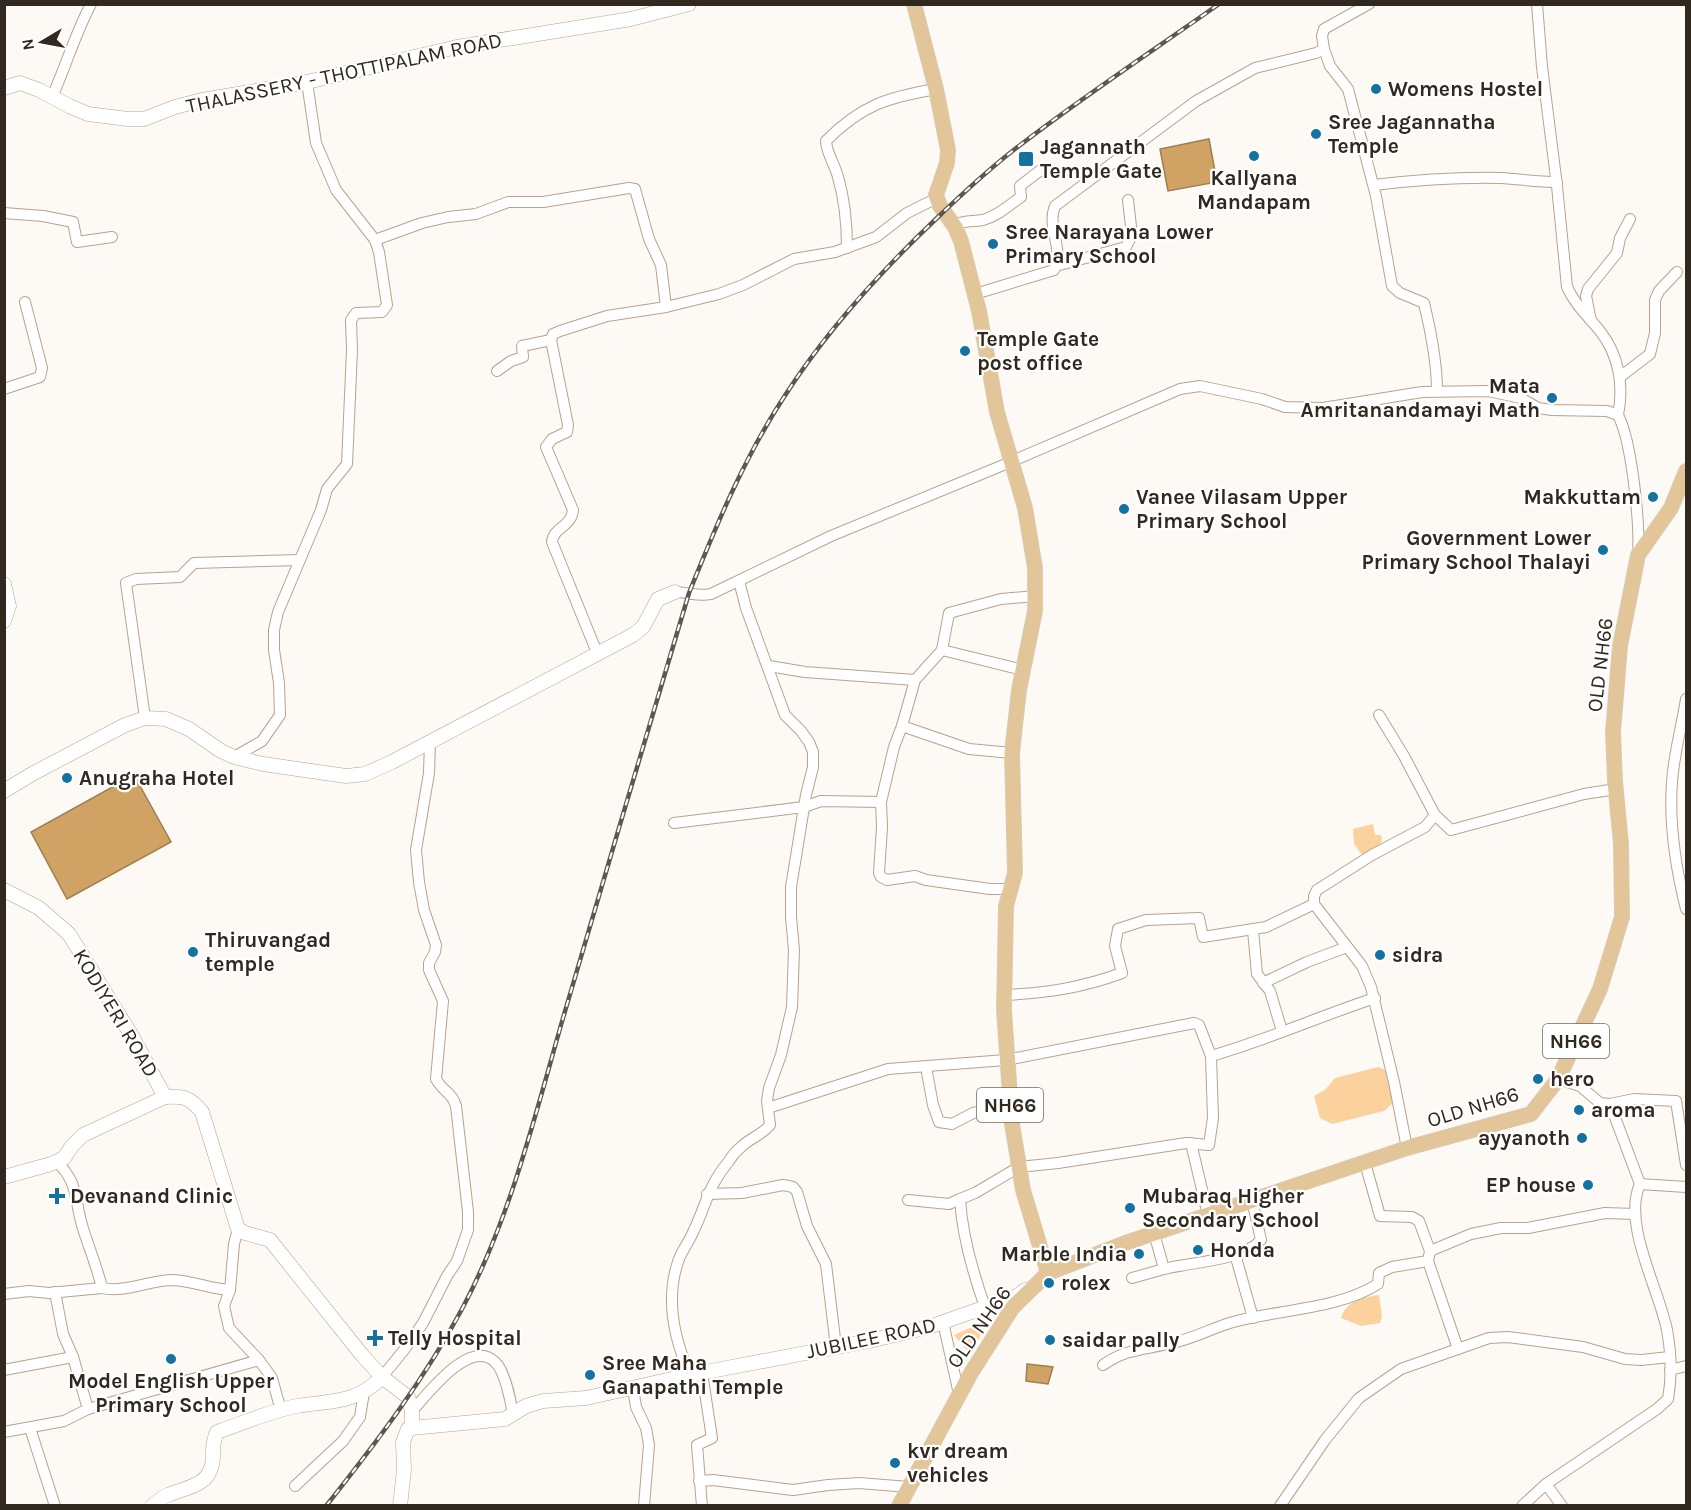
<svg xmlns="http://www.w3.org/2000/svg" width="1691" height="1510" viewBox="0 0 1691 1510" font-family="Karla,sans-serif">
	<rect width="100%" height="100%" fill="#fdf9f4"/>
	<g fill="#fbd29d">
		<path d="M1373,824l2,11h6l1,5 -4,8 -15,8 -9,-12 -1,-15z"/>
		<path d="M1378,1067l10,4 6,31 -10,9 -52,13 -12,-6 -6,-22 11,-6 10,-12z"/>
		<path d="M1379,1295l3,21 -2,7 -19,3 -20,-8c5,-17 22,-21 38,-23z"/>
		<path d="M990,1319l-20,35 -16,-19z"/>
	</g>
	<g fill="#d0a365" stroke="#a07e50" stroke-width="1.5">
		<path d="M1209,139l8,43 -49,9 -8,-42z"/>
		<path d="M134,775l37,67 -104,57 -36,-67z"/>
		<path d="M1027,1364l26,3 -5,17 -22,-3z"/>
	</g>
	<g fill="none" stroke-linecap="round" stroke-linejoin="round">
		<g stroke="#b6a48b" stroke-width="12">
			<g id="street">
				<path d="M1537,4l5,63 15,119 10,101c8,18 21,29 33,44 19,24 24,55 18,84"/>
				<path d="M1324,49l6,17 18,23 28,107 16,90 8,7 24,10c7,29 13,58 13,88"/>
				<path d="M52,97c14,-31 23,-63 39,-93"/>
				<path d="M1374,185c42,-5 84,-8 127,-7 19,1 37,4 56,4"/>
				<path d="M4,213l39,3 30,6 4,20 35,-5"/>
				<path d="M954,225c12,-5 17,-3 29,-5 15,-4 26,-15 38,-23l-1,-11 22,-17"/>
				<path d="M375,240l47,-17 26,-6 28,-3 32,-12h35l86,-14 6,1 14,50 12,26 5,42"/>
				<path d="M847,248c0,-24 -2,-47 -9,-71 -3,-12 -12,-25 -12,-36 35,-36 63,-44 110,-52"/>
				<path d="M1056,266l70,-19 6,-12 -4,-35"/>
				<path d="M975,294l79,-24c11,-19 -8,-43 1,-64l141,-105 59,-33 61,-15 8,-4 -2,-13 2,-7 45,-25"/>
				<path d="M1591,321l-5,-25 2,-7 29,-36 3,-15 10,-19"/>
				<path d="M551,340l17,85 -1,7 -15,7 -6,8 27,63c-2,18 -19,16 -21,32l46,113"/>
				<path d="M497,371l14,-10 12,-4 -1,-11 29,-6 2,-6 7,-3 47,-15 59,-9 53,-13 24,-9 51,-26 41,-7 41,-15 31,-24 30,-15"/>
				<path d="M1620,377l30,-23 5,-21v-33l4,-9 18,-19"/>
				<path d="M4,389l36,-12 2,-9 -17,-66"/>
				<path d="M675,592c13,0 23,5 36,2l120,-58 170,-70 179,-77 20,-3 62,13 23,8 38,1 99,-16 66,-1 33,7 17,10 14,2 55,1 11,4c14,27 22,108 20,140"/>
				<path d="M942,650l81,20"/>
				<path d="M769,666l36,6 110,8"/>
				<path d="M1686,699c-3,20 -8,39 -11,59 -9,50 -1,103 11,151"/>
				<path d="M1379,715l25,41 31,59 -10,12 -53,28 -55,35 -3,6v8l48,62 9,21 23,95 13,66"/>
				<path d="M145,718l-19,-135 10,-4 44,-2 14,-14 106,-3"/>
				<path d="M902,726l67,23 43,4"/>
				<path d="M234,757l28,-16 18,-26 -1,-32 -5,-33v-20l4,-18 43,-102 6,-21 20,-25 5,-114 -1,-30 5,-7 26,-1 5,-7 -8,-53 -4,-12 -39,-50 -20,-47 -9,-61"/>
				<path d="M1435,815l16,15 133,-36 32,-5"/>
				<path d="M674,823l130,-16 17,-6 60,1"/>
				<path d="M1011,889h-21l-64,-9 -11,-4 -28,4 -6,-3 -2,-4 3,-46 -1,-25 13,-55 8,-21 13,-46 27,-30 7,-37 52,-14 35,-3"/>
				<path d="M1253,930l4,44 13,17 12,40"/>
				<path d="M1263,983l44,-21 40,-15"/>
				<path d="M1004,995c43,-2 77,-7 118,-22l-7,-27 3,-17 28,-9 53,-2 4,19 63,-10 48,-23"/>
				<path d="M926,1067l7,38 6,17 13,2 21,-11 37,-7"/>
				<path d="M1558,1079l22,7 20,17 10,1 24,-5 42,2 10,64"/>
				<path d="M1610,1104l30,80"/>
				<path d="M768,1108l120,-39 118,-9 188,-37 5,2 12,31"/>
				<path d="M1191,1143l17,72"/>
				<path d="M56,1161c23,22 18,37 26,64 6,21 15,41 20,63 24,5 47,-8 71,-8 20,1 38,9 57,10l4,-46 4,-15"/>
				<path d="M1640,1184l46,3"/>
				<path d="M707,1194l35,-1 41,-8 10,2 4,5 10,34 19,38 10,83"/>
				<path d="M908,1200l41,4 11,-5"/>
				<path d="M1154,1233l10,36c27,-7 78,-8 97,-29l-7,-31 -4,-8"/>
				<path d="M1430,1251l41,-17 30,-6h27l77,-15 30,1"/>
				<path d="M1235,1254l18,64"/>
				<path d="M1428,1261l30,88"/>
				<path d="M1132,1278l32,-9"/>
				<path d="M230,1290l-6,16 5,22 30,32 13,18 9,33"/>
				<path d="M4,1294l25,-3 20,2 53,-5"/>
				<path d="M985,1307c-12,-34 -23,-72 -25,-108l15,-6 44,-26 39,-4 128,-20 23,2 4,-27 -2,-62c56,-16 109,-40 164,-58"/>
				<path d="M943,1322l16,72"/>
				<path d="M1103,1365c24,-17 42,-15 69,-22 21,-4 40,-15 61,-21 47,-13 103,-12 145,-38l1,-11 13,-6 36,-6 2,-10 -11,-30 -7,-4 -32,-1 -15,-53"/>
				<path d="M4,1370l69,-13"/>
				<path d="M1670,1370l16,-4"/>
				<path d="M702,1373l10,65 -15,7 5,61"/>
				<path d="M690,1375c-16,-36 -25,-78 -11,-116 4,-10 11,-19 15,-29 13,-27 14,-44 35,-69 3,-5 7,-10 12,-14 9,-9 21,-12 29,-22l-3,-24 2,-13 12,-33 11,-48 2,-57 -3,-33v-30l15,-92 7,-28v-15l-4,-10 -8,-11 -16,-16 -39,-107 -7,-27"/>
				<path d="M382,1377l22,-27 19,-27 24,-47 10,-15 11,-31v-18l-12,-106c-4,-14 -13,-14 -20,-27l7,-78 -14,-31v-7l6,-11 1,-7 -12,-35 -5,-28 -3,-32 13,-77 1,-31"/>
				<path d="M633,1388l3,19 10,21 3,17 -5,61"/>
				<path d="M88,1409l171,-49"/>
				<path d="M412,1411c15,-16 58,-74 83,-49 10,9 16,40 18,53"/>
				<path d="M30,1428l25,78"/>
				<path d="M4,1432l60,-11 24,-12 -15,-52 -10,-23 -8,-42"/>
				<path d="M699,1481l14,-1 80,10 35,-5 31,-2 50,4"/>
				<path d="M1546,1484l16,22"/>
				<path d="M295,1486l48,-45 17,-24 4,-25"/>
				<path d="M1280,1506l45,-66 34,-42 42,-29 88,-31 19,-1 75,10 42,12 16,1 29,-3"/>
				<path d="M1522,1506l24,-22 111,-75 11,-10c4,-22 3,-47 -1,-69 -8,-41 -45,-106 -27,-146"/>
			</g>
		</g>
		<g stroke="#b6a48b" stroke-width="15">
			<g id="secondary">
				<path d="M4,88l16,-5 19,7 30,16 19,8 40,5h16l31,-12 27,-7 105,-18 150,-35 174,-28 58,-15"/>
				<path d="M4,584l5,22 -5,15"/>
				<path d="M4,791l28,-17 93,-49 20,-7 21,1 23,10 32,22 13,6 29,7 83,12 19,-2 27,-12 241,-127 10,-8 15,-28 17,-7"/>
				<path d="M4,890l35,18 30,26 63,102 33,61 -82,38 -11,11 -8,12 -13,6 -47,13"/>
				<path d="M165,1097c20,-1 24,0 37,15l36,117 7,4 25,7 92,115 20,22 26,20 4,14v17"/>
				<path d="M152,1506c5,-4 10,-9 16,-11 18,-8 39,-8 44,-30 3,-14 -2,-17 5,-33 26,-9 53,-21 80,-26 35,-6 57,-1 85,-29"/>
				<path d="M400,1506l4,-36 -1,-28 5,-13 4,-1 93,-9 21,-13 17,-5 43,-3 104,-23 179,-34 60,-14 88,-31 8,-6"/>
			</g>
		</g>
		<g stroke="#d6d4d2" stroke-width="16">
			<g id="primary">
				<path d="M914,4l22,85 12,61 -1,13 -11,32 4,11 15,21 6,14 18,70 18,101 28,96 10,60v43l-16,79 -7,63 3,120 -9,33 -2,104 8,114 11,66 25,83"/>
				<path d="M899,1506l72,-133 42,-66 35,-34 80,-31 279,-94 124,-34 27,-35 42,-90 22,-72 -1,-73 -6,-63 -2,-49 7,-86 18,-91 33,-47 15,-37"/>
			</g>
		</g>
		<use href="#street" stroke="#fff" stroke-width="10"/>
		<use href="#secondary" stroke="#fff" stroke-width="14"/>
		<use href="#primary" stroke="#e3c59a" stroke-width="15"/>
		<g stroke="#5f574f" stroke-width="4.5">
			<path id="rail" d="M326,1506c50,-63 98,-126 136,-197 48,-90 73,-193 101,-291 42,-142 83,-283 126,-425 27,-67 55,-135 95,-196 43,-67 95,-124 153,-179 25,-24 51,-48 78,-69 66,-51 136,-97 204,-145"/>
		</g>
		<use href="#rail" stroke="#fff" stroke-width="2" stroke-dasharray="7" stroke-linecap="butt"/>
	</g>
	<g fill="#1372a0" stroke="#fff" stroke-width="2">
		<circle cx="1376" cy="89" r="6"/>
		<circle cx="1316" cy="134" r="6"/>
		<circle cx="1254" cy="156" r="6"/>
		<rect x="1018" y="151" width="16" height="16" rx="3"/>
		<circle cx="993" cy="244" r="6"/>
		<circle cx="965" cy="351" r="6"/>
		<circle cx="1552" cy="398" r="6"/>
		<circle cx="1653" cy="497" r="6"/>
		<circle cx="1124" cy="509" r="6"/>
		<circle cx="1603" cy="550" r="6"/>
		<circle cx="67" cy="778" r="6"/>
		<circle cx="193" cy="952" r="6"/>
		<circle cx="1380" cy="955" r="6"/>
		<circle cx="1538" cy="1079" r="6"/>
		<circle cx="1579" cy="1110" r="6"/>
		<circle cx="1582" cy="1138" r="6"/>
		<circle cx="1588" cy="1185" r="6"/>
		<path d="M54 1187h6v6h6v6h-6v6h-6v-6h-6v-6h6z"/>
		<circle cx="1130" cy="1208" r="6"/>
		<circle cx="1198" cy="1250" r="6"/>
		<circle cx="1139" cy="1254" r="6"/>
		<circle cx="1049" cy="1283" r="6"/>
		<path d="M372 1329h6v6h6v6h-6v6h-6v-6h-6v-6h6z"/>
		<circle cx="1050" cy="1340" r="6"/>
		<circle cx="171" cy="1359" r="6"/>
		<circle cx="590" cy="1375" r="6"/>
		<circle cx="895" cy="1463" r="6"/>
	</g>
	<g text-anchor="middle" stroke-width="4.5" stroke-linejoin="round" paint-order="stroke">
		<g fill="#fff" stroke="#6f6962" stroke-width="1.5">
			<rect x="1543" y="1024" width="66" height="34" rx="4.5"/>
			<rect x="977" y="1088" width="66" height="34" rx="4.5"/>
		</g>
		<g font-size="20" font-weight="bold" fill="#31291f">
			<text x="1576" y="1048">NH66</text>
			<text x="1010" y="1112">NH66</text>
		</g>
		<g font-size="21" fill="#31291f" stroke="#fff">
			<text transform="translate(344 73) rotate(-12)" y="7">THALASSERY - THOTTIPALAM ROAD</text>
			<text transform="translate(1600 665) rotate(-83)" y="7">OLD NH66</text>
			<text transform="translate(116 1013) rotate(59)" y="7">KODIYERI ROAD</text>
			<text transform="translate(1473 1107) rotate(-17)" y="7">OLD NH66</text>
			<text transform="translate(979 1327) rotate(-55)" y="7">OLD NH66</text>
			<text transform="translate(871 1338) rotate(-12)" y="7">JUBILEE ROAD</text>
		</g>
		<g font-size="21" font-weight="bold" fill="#31291f" stroke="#fff" text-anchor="start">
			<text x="1388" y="96">Womens Hostel</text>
			<text x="1328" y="129">Sree Jagannatha<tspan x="1328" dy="24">Temple</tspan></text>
			<text x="1040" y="154">Jagannath<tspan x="1040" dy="24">Temple Gate</tspan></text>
			<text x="1254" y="185" text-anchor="middle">Kallyana<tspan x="1254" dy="24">Mandapam</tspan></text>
			<text x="1005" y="239">Sree Narayana Lower<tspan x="1005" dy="24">Primary School</tspan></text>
			<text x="977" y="346">Temple Gate<tspan x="977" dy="24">post office</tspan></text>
			<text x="1540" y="393" text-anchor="end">Mata<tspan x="1540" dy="24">Amritanandamayi Math</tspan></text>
			<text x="1136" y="504">Vanee Vilasam Upper<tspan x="1136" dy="24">Primary School</tspan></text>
			<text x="1641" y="504" text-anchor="end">Makkuttam</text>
			<text x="1591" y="545" text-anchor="end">Government Lower<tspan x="1591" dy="24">Primary School Thalayi</tspan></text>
			<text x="79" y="785">Anugraha Hotel</text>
			<text x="205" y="947">Thiruvangad<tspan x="205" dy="24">temple</tspan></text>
			<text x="1392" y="962">sidra</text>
			<text x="1550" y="1086">hero</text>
			<text x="1591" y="1117">aroma</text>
			<text x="1570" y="1145" text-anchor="end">ayyanoth</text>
			<text x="1576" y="1192" text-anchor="end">EP house</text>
			<text x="70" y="1203">Devanand Clinic</text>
			<text x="1142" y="1203">Mubaraq Higher<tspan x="1142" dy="24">Secondary School</tspan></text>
			<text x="1210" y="1257">Honda</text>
			<text x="1127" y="1261" text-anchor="end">Marble India</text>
			<text x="1061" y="1290">rolex</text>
			<text x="388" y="1345">Telly Hospital</text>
			<text x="1062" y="1347">saidar pally</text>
			<text x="602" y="1370">Sree Maha<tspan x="602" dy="24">Ganapathi Temple</tspan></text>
			<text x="171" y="1388" text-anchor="middle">Model English Upper<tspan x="171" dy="24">Primary School</tspan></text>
			<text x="907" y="1458">kvr dream<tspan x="907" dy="24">vehicles</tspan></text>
		</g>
	</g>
	<rect width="1691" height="1510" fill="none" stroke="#31291f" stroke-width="12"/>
	<g transform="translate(42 42) rotate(260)" stroke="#ffffff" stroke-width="4.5" paint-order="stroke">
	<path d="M0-4.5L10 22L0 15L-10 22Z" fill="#31291f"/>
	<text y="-9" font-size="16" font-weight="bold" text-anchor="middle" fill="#31291f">N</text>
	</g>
</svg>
